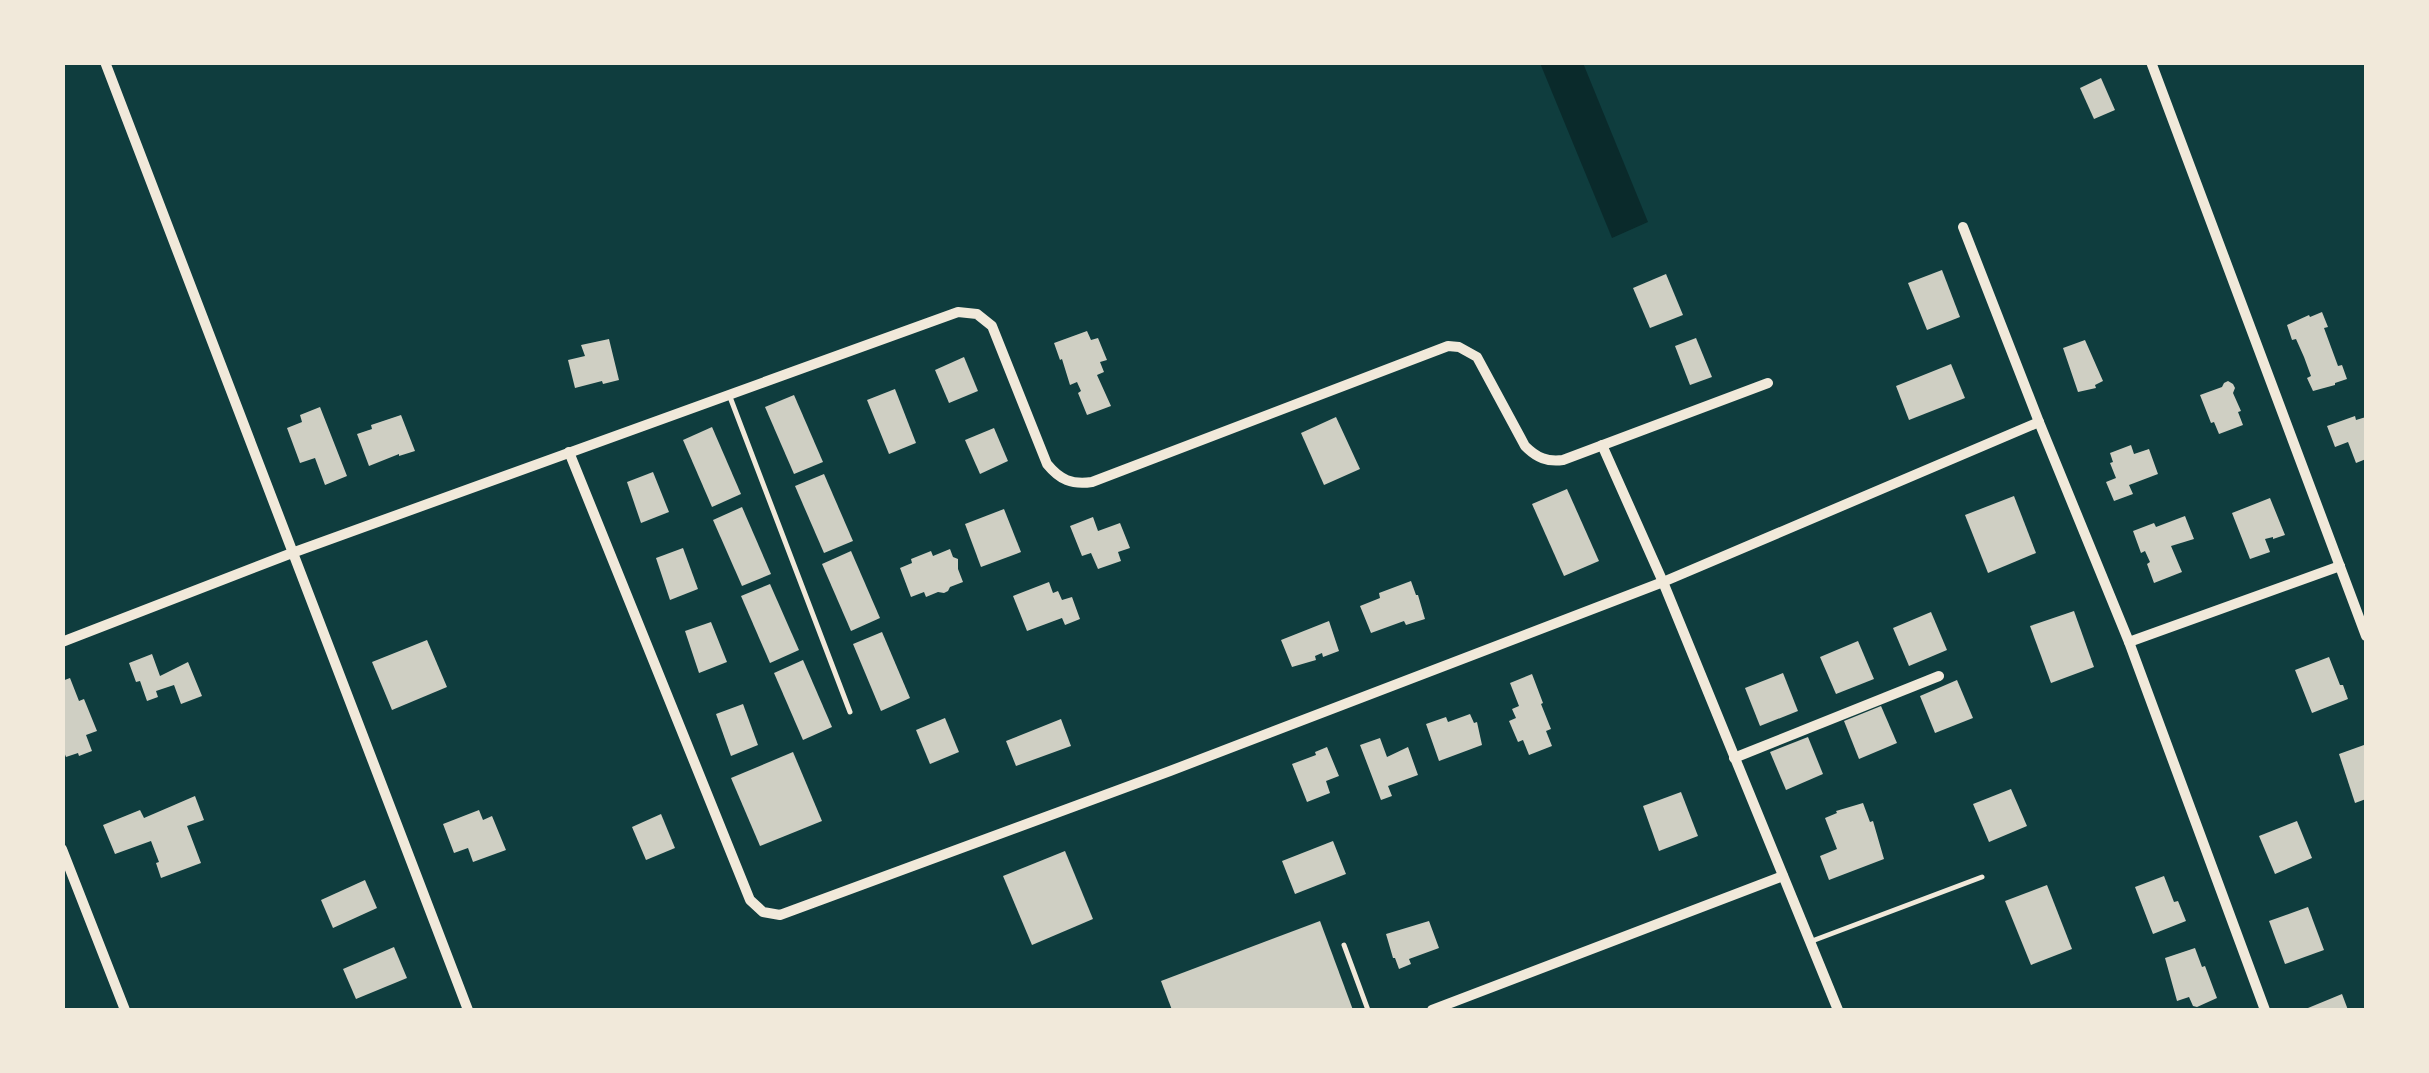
<svg xmlns="http://www.w3.org/2000/svg" width="2429" height="1073" viewBox="0 0 2429 1073" font-family="'Playfair Display',serif">
	<rect width="100%" height="100%" fill="#0f3d3e"/>
	<path fill="#0a2a2b" d="M1540,63h43l65,159 -36,16z"/>
	<g fill="#cfcfc3">
		<path d="M2101,78l14,32 -21,9 -14,-31z"/>
		<path d="M1942,270l18,47 -33,13 -19,-47z"/>
		<path d="M1666,274l17,41 -33,13 -17,-40z"/>
		<path d="M2322,312l6,15 -4,1 14,38 4,-1 5,14 -12,4v2l-22,6 -6,-13 4,-2 -7,-19 -8,-18 -4,1 -5,-15 22,-10 1,2z"/>
		<path d="M1087,331l4,9 7,-2 9,22 -7,2 4,10 -7,3 14,31 -24,9 -9,-22 3,-2 -4,-9 -7,3 -8,-26 -2,1 -6,-17z"/>
		<path d="M1696,338l16,39 -22,8 -15,-39z"/>
		<path d="M609,339l10,41 -16,4 -1,-3 -27,7 -7,-28 17,-4 -4,-11z"/>
		<path d="M2085,340l18,41 -8,4 1,3 -18,4 -15,-44z"/>
		<path d="M964,357l14,34 -29,12 -14,-33z"/>
		<path d="M1951,364l14,34 -56,22 -13,-34z"/>
		<path d="M2228,381l5,3 2,4 -2,5 8,18 -3,1 5,13 -24,9 -5,-12 -3,1 -11,-28 22,-8 2,-4z"/>
		<path d="M895,389l21,54 -27,11 -22,-54z"/>
		<path d="M794,395l29,67 -29,12 -29,-67z"/>
		<path d="M320,407l27,69 -22,9 -10,-27 -15,5 -13,-35 15,-6 -2,-7z"/>
		<path d="M401,415l14,36 -16,5v-2l-30,12 -12,-32 15,-5 -1,-4z"/>
		<path d="M2355,416l1,4 10,-3v42l-10,4 -8,-21 -13,5 -8,-21z"/>
		<path d="M1336,417l24,52 -36,16 -23,-52z"/>
		<path d="M712,427l29,67 -29,13 -29,-67z"/>
		<path d="M994,428l14,33 -28,13 -15,-34z"/>
		<path d="M2131,445l3,9 15,-5 9,25 -29,11 4,9 -19,7 -8,-19 10,-4 -6,-15 3,-1 -3,-9z"/>
		<path d="M653,472l16,40 -28,11 -14,-41z"/>
		<path d="M824,474l29,67 -29,12 -29,-67z"/>
		<path d="M1567,489l32,72 -35,15 -32,-72z"/>
		<path d="M2014,496l22,57 -48,20 -23,-58z"/>
		<path d="M2270,498l15,37 -12,4v-2l-8,2 5,13 -20,7 -18,-46z"/>
		<path d="M742,507l29,67 -29,12 -29,-66z"/>
		<path d="M1004,509l17,43 -40,15 -16,-43z"/>
		<path d="M2185,516l9,23 -23,7 11,26 -28,11 -7,-19 3,-2 -5,-11 -4,2 -8,-22 21,-8 2,4z"/>
		<path d="M1093,517l5,14 22,-8 10,25 -12,4 3,9 -23,8 -7,-16 -9,3 -12,-30z"/>
		<path d="M683,548l15,41 -28,11 -14,-42z"/>
		<path d="M950,549l3,8 5,2v10l5,13 -13,5 -2,4 -4,2 -6,-1 -12,5 -2,-5 -13,5 -11,-29 12,-5 -1,-4 20,-8 2,5z"/>
		<path d="M851,551l29,67 -29,13 -29,-67z"/>
		<path d="M1411,581l5,14h2l7,24 -19,6 -2,-4 -33,12 -11,-27 20,-8 -1,-5z"/>
		<path d="M1049,582l4,11 5,-2 4,9 10,-3 8,22 -15,6 -3,-7 -35,13 -14,-35z"/>
		<path d="M770,584l29,66 -29,13 -29,-67z"/>
		<path d="M2074,611l20,56 -43,16 -21,-57z"/>
		<path d="M1931,612l16,38 -38,16 -16,-38z"/>
		<path d="M1329,621l10,30 -16,6 -1,-4 -7,3 1,4 -24,7 -11,-27z"/>
		<path d="M711,622l16,40 -28,11 -14,-42z"/>
		<path d="M882,632l28,66 -29,13 -28,-67z"/>
		<path d="M427,640l20,47 -55,23 -20,-48z"/>
		<path d="M1858,641l16,38 -38,15 -16,-37z"/>
		<path d="M152,654l8,22 28,-14 14,34 -21,8 -7,-19 -18,6 2,6 -11,4 -7,-20 -4,1 -7,-19z"/>
		<path d="M2329,657l11,28h3l5,14 -36,14 -17,-43z"/>
		<path d="M803,660l29,67 -29,13 -29,-67z"/>
		<path d="M1783,673l15,38 -38,15 -15,-38z"/>
		<path d="M1532,674l11,29 -2,1 10,25 -5,2 6,15 -23,9 -6,-15 -5,2 -9,-21 7,-3 -4,-9 7,-3 -9,-23z"/>
		<path d="M70,678l9,23 5,-2 13,32 -11,4 6,16 -13,5 -1,-3 -12,4 -4,-10v-66z"/>
		<path d="M1957,680l16,38 -38,15 -15,-37z"/>
		<path d="M743,704l15,41 -27,11 -15,-42z"/>
		<path d="M1881,706l16,37 -38,16 -15,-38z"/>
		<path d="M1470,714l4,9 3,-1 5,23 -43,16 -13,-37 20,-7 2,5z"/>
		<path d="M945,718l14,34 -29,12 -14,-34z"/>
		<path d="M1061,719l10,27 -55,20 -10,-25z"/>
		<path d="M1808,737l15,37 -37,16 -16,-38z"/>
		<path d="M1380,738l7,19 21,-10 10,28 -30,11 4,10 -11,4 -21,-55z"/>
		<path d="M2364,745l2,7v47l-11,4 -16,-49z"/>
		<path d="M1327,747l12,29 -13,5 4,12 -23,9 -15,-38 24,-9 -1,-3z"/>
		<path d="M793,752l29,69 -62,25 -29,-68z"/>
		<path d="M2011,789l16,37 -38,16 -16,-38z"/>
		<path d="M1681,792l17,44 -39,15 -16,-45z"/>
		<path d="M195,796l9,24 -17,6 14,37 -40,15 -5,-15 3,-1 -8,-21 -36,13 -12,-29 37,-15 4,8z"/>
		<path d="M1863,803l7,19 3,-1 11,38 -55,21 -9,-24 17,-7 -12,-31 12,-5 -1,-2z"/>
		<path d="M479,810l4,10 9,-4 14,34 -33,12 -5,-14 -14,5 -11,-29z"/>
		<path d="M661,814l14,34 -29,12 -14,-33z"/>
		<path d="M2297,821l15,37 -37,16 -16,-38z"/>
		<path d="M1333,841l13,33 -51,20 -13,-33z"/>
		<path d="M1065,851l28,68 -61,26 -29,-69z"/>
		<path d="M2164,876l10,26 4,-1 8,20 -33,13 -18,-47z"/>
		<path d="M365,880l12,28 -44,20 -12,-28z"/>
		<path d="M2047,885l25,64 -41,16 -26,-64z"/>
		<path d="M2308,907l16,43 -39,14 -16,-43z"/>
		<path d="M1320,921l33,89h-181l-11,-29z"/>
		<path d="M1429,921l10,27 -30,11 2,5 -12,5 -4,-11h-2l-7,-24z"/>
		<path d="M394,947l13,31 -51,21 -13,-30z"/>
		<path d="M2195,948l7,19 3,-1 12,32 -20,9 -4,-1 -4,-9 -12,4 -12,-43z"/>
		<path d="M2342,994l6,16h-39l-1,-2z"/>
	</g>
	<g fill="none" stroke-linecap="round" stroke-linejoin="round">
		<path stroke="#f1e9da" stroke-width="4" d="M2366,103v2"/>
		<g stroke="#f1e9da" stroke-width="5">
			<path d="M730,397l120,315"/>
			<path d="M1812,941l170,-64"/>
			<path d="M1344,945l24,65"/>
		</g>
		<g stroke="#f1e9da" stroke-width="10">
			<path d="M105,62l363,948"/>
			<path d="M2151,62l215,574"/>
			<path d="M1963,227l76,195 90,220 136,368"/>
			<path d="M1602,445l61,137 175,428"/>
			<path d="M569,452l181,448 13,12 17,3 390,-144 493,-189 376,-160"/>
			<path d="M62,642l230,-89 666,-241 19,2 15,12 55,138c13,16 25,21 45,18l356,-136 11,1 18,10 48,89c12,12 22,16 38,14l205,-77"/>
			<path d="M2129,642l211,-76"/>
			<path d="M1734,758l205,-82"/>
			<path d="M62,849l63,161"/>
			<path d="M1432,1010l351,-134"/>
		</g>
	</g>
	<rect width="2429" height="1073" fill="none" stroke="#f1e9da" stroke-width="130"/>
</svg>
